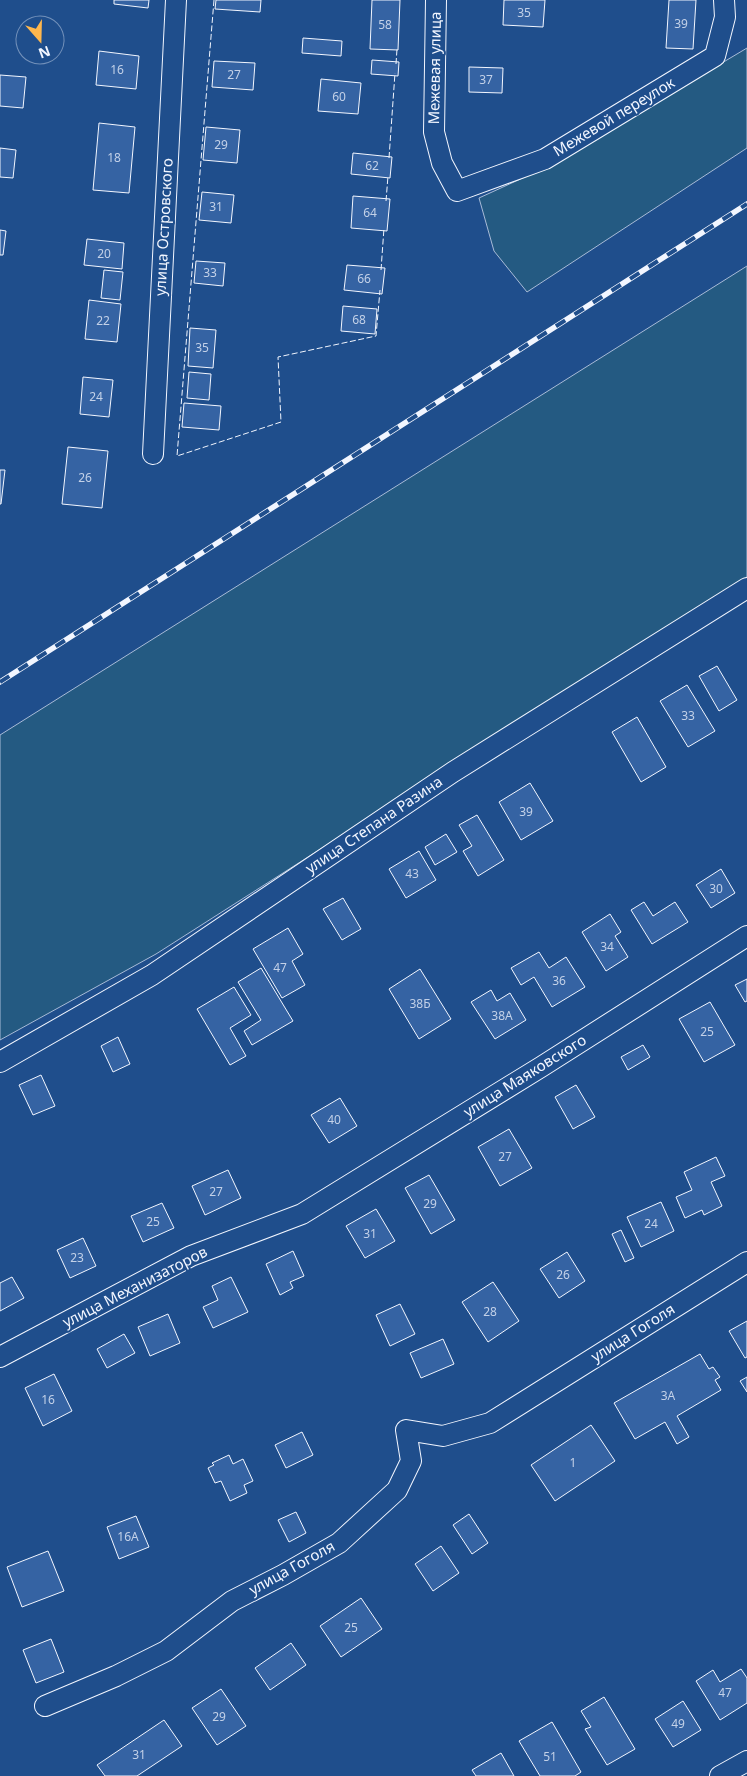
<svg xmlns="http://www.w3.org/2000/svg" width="747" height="1776" viewBox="0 0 747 1776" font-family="'Noto Sans',sans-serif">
	<rect width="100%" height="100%" fill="#1f4e8c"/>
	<g fill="#245a82" stroke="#a8bbd7">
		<path d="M747,48v100l-220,144 -33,-41 -15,-53 72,-33z"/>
		<path d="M747,266v311l-591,377 -156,86v-305z"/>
	</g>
	<g fill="#3563a3" stroke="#f2f6ff">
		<path d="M114,0h35l-1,8 -34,-4z"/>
		<path d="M216,0h45l-1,12 -45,-3z"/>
		<path d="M372,0h28l-2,50 -28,-1z"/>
		<path d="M504,0h41l-2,27 -40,-2z"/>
		<path d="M669,0h27l-3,49 -27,-1z"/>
		<path d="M303,38l39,3 -1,15 -39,-3z"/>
		<path d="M99,51l40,5 -3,33 -40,-4z"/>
		<path d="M372,60l27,2 -1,14 -27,-2z"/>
		<path d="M214,61l41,2 -2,27 -41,-3z"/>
		<path d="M469,67l34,1 -1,25 -33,-1z"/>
		<path d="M0,75l26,2 -3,31 -23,-2z"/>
		<path d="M321,79l40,4 -3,31 -40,-3z"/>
		<path d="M99,123l36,4 -6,66 -36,-3z"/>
		<path d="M206,127l34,3 -3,33 -34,-3z"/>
		<path d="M0,148l16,2 -3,28 -13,-1z"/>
		<path d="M353,153l39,4 -2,21 -39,-4z"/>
		<path d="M202,192l32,3 -3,28 -32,-3z"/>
		<path d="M353,196l37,3 -3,32 -36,-3z"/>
		<path d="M0,230l6,1 -3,24h-3z"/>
		<path d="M87,239l37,4 -2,26 -38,-4z"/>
		<path d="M196,261l29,2 -2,23 -29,-3z"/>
		<path d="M347,265l38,3 -3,26 -38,-4z"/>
		<path d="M104,270l19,2 -3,28 -19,-2z"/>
		<path d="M89,300l32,4 -4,38 -32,-3z"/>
		<path d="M343,306l34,3 -2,25 -34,-3z"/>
		<path d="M190,328l26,2 -3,38 -25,-2z"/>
		<path d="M189,372l22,2 -2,26 -22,-2z"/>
		<path d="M83,377l30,3 -4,37 -29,-3z"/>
		<path d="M184,403l37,3 -2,24 -37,-3z"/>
		<path d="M68,447l40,4 -6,57 -40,-4z"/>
		<path d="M0,470h5l-4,34h-1z"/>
		<path d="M717,666l20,34 -18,11 -20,-35z"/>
		<path d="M687,685l28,46 -27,16 -28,-46z"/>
		<path d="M637,717l29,50 -25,15 -29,-50z"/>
		<path d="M530,783l23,38 -32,19 -22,-38z"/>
		<path d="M477,815l27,45 -26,16 -15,-25 9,-5 -13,-21z"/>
		<path d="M446,834l11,18 -22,13 -10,-18z"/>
		<path d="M419,851l17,29 -30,18 -17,-29z"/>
		<path d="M721,869l14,24 -24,15 -15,-23z"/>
		<path d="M343,898l18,31 -19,11 -19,-31z"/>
		<path d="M644,902l9,14 22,-14 13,20 -36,22 -21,-34z"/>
		<path d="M610,914l11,18 -6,4 13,21 -22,14 -24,-39z"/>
		<path d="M288,928l15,26 -11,7 13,24 -23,13 -29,-49z"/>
		<path d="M539,952l10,16 17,-11 19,30 -33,20 -18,-30 -13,8 -10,-17z"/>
		<path d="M261,968l32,53 -41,24 -8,-14 17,-11 -23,-38z"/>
		<path d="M420,969l31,50 -32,20 -30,-50z"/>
		<path d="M747,979v22l-2,1 -10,-17z"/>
		<path d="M234,987l17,28 -21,13 16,28 -16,9 -33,-56z"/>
		<path d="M491,990l6,11 13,-8 16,27 -31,19 -24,-37z"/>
		<path d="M710,1002l25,43 -31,17 -25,-43z"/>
		<path d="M118,1037l12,27 -17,8 -12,-26z"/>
		<path d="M643,1045l7,12 -22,13 -7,-13z"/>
		<path d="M41,1075l14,31 -22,9 -14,-30z"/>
		<path d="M576,1085l19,32 -22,12 -18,-32z"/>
		<path d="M340,1098l17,28 -28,17 -18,-28z"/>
		<path d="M509,1129l23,39 -32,18 -22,-39z"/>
		<path d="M716,1157l9,19 -14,6 11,24 -18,9 -2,-5 -17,8 -9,-21 16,-7 -8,-18z"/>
		<path d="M228,1170l13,28 -36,17 -13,-29z"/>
		<path d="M429,1175l26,45 -24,14 -26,-46z"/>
		<path d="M661,1202l13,29 -33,16 -14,-30z"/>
		<path d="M162,1203l12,25 -31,14 -12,-26z"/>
		<path d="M376,1209l19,32 -30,17 -19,-32z"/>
		<path d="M621,1230l13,28 -9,4 -13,-28z"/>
		<path d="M83,1238l13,28 -26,12 -13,-28z"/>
		<path d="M293,1251l11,25 -14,6 3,6 -13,7 -14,-31z"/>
		<path d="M567,1252l18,29 -26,17 -19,-29z"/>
		<path d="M12,1277l12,21 -24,13v-28z"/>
		<path d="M231,1277l17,35 -35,16 -10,-21 15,-7 -6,-14z"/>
		<path d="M493,1282l26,39 -31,21 -26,-40z"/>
		<path d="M400,1304l15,30 -25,12 -14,-31z"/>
		<path d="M168,1314l12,29 -30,13 -12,-29z"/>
		<path d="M747,1321v36l-2,1 -16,-27z"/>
		<path d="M124,1334l11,19 -28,15 -10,-19z"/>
		<path d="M443,1339l11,25 -33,14 -11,-25z"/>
		<path d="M700,1354l9,15 4,-2 7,10 -5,3 6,10 -44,26 12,21 -12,7 -12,-22 -30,17 -21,-36z"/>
		<path d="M54,1374l18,37 -29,15 -18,-38z"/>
		<path d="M747,1377v15l-7,-11z"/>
		<path d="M591,1425l24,36 -60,40 -24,-36z"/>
		<path d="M302,1432l11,23 -27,13 -11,-23z"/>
		<path d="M229,1455l4,9 10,-5 10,22 -9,4 3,8 -17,8 -9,-20 -6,2 -7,-15 6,-3 -2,-2z"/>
		<path d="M296,1512l10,21 -17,9 -11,-22z"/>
		<path d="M469,1514l19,29 -16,11 -19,-29z"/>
		<path d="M136,1516l13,31 -30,12 -12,-32z"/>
		<path d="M441,1546l18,27 -26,18 -18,-27z"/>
		<path d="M48,1551l16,40 -42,16 -15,-40z"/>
		<path d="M361,1598l21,31 -41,28 -21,-31z"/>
		<path d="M51,1639l13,33 -28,11 -13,-33z"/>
		<path d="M291,1643l15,22 -36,25 -15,-22z"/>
		<path d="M741,1669l6,9v25l-27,17 -24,-39 17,-11 7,12z"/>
		<path d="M221,1689l25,37 -29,19 -25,-37z"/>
		<path d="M604,1697l31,52 -28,16 -22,-36 6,-2 -10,-16z"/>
		<path d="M683,1701l18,29 -28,17 -18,-28z"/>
		<path d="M164,1720l18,26 -45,30h-32l-8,-11z"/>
		<path d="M552,1722l29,50 -6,4h-35l-21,-35z"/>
		<path d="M501,1753l13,23h-38l-4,-6z"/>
	</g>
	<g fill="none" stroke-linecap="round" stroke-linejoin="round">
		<g stroke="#f2f6ff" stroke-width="22">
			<g id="minor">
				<path d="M436,0l-2,132 8,31 15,28 88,-32 170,-103 10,-39 -1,-17"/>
				<path d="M153,454l23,-454"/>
				<path d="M0,1062l152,-87 301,-203 294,-184"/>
				<path d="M0,1357l191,-101 111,-42 239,-147 206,-131"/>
				<path d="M45,1706l71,-30 50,-25 66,-50 51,-26 56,-32 58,-53 14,-29 -5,-31 37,6 47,-13 257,-161"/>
				<path d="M720,1776l27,-15"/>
			</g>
		</g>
		<use href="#minor" stroke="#1f4e8c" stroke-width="20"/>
		<g stroke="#f2f6ff" stroke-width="5.5">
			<path id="rail" d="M0,682l747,-478"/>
		</g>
		<use href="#rail" stroke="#1f4e8c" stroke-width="4" stroke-dasharray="11" stroke-linecap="butt"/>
		<g stroke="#f2f6ff" stroke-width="1" stroke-dasharray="6 2.5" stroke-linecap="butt">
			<path d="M214,0l-37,456 104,-34 -3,-65 98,-21 4,-46"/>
			<path d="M396,64l1,-15"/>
			<path d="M389,158l6,-85"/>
			<path d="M386,201l2,-25"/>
			<path d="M381,270l3,-42"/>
		</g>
	</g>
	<g text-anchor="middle" stroke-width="4" stroke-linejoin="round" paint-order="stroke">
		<g font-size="12" fill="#c3d1e8">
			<text x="524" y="17">35</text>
			<text x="681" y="28">39</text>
			<text x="385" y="29">58</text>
			<text x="117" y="74">16</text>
			<text x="234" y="79">27</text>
			<text x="486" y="84">37</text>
			<text x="339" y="101">60</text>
			<text x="221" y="149">29</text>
			<text x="114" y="162">18</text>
			<text x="372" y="170">62</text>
			<text x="216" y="211">31</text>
			<text x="370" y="217">64</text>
			<text x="104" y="258">20</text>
			<text x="210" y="277">33</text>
			<text x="364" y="283">66</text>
			<text x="359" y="324">68</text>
			<text x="103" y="325">22</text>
			<text x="202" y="352">35</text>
			<text x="96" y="401">24</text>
			<text x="85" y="482">26</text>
			<text x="688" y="720">33</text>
			<text x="526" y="816">39</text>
			<text x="412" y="878">43</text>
			<text x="716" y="893">30</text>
			<text x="607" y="951">34</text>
			<text x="280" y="972">47</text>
			<text x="559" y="985">36</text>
			<text x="420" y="1008">38Б</text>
			<text x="502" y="1020">38А</text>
			<text x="707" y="1036">25</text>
			<text x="334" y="1124">40</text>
			<text x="505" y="1161">27</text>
			<text x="216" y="1196">27</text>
			<text x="430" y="1208">29</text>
			<text x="153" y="1226">25</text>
			<text x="651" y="1228">24</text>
			<text x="370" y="1238">31</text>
			<text x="77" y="1262">23</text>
			<text x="563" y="1279">26</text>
			<text x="490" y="1316">28</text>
			<text x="668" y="1400">3А</text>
			<text x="48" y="1404">16</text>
			<text x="573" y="1467">1</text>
			<text x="128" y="1541">16А</text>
			<text x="351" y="1632">25</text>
			<text x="725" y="1697">47</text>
			<text x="219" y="1721">29</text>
			<text x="678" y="1728">49</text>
			<text x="139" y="1759">31</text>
			<text x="550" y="1761">51</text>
		</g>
		<g font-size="15" fill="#f2f6ff" stroke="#1f4e8c">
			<text transform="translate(435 68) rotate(-89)" y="5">Межевая улица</text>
			<text transform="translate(614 117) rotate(-31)" y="5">Межевой переулок</text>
			<text transform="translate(164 227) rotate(-87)" y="5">улица Островского</text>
			<text transform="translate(374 825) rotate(-34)" y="5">улица Степана Разина</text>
			<text transform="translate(525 1076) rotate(-32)" y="5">улица Маяковского</text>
			<text transform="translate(135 1287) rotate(-27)" y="5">улица Механизаторов</text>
			<text transform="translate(633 1333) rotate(-32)" y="5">улица Гоголя</text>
			<text transform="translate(292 1568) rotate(-29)" y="5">улица Гоголя</text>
		</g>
	</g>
	<g transform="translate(40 40) rotate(160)"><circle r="24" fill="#1f4e8c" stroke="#7391ba"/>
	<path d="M0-4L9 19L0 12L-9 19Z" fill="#ffb74d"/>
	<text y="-8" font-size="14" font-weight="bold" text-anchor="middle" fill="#f2f6ff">N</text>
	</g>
</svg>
